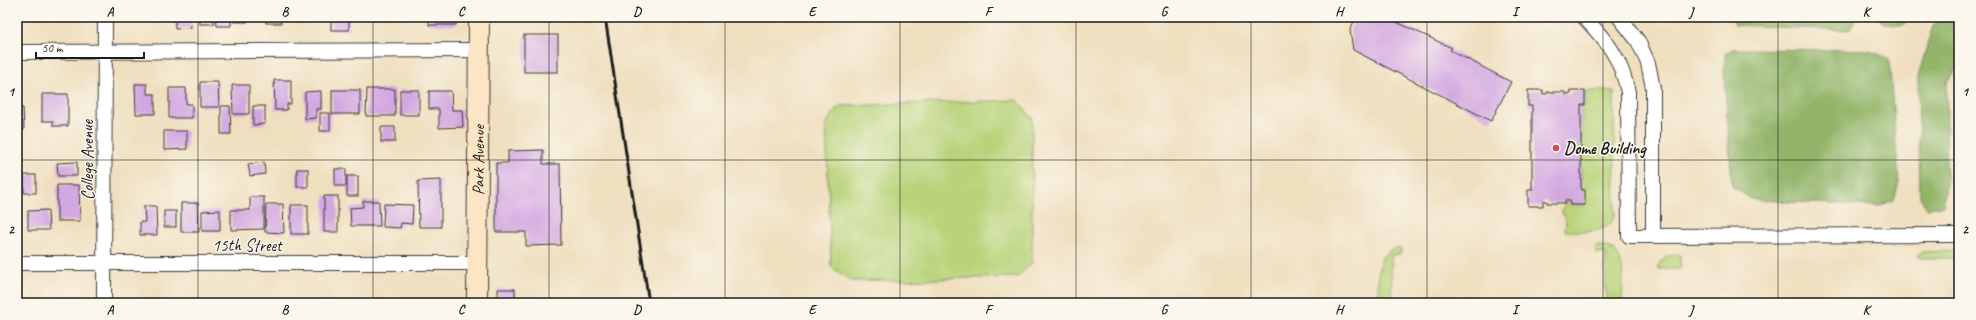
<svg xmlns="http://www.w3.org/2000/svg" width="1976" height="320" viewBox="0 0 1976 320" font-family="Caveat,sans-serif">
	<rect width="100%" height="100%" fill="#fbf7ec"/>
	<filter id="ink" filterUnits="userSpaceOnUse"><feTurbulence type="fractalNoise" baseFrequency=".025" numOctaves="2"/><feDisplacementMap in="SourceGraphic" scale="8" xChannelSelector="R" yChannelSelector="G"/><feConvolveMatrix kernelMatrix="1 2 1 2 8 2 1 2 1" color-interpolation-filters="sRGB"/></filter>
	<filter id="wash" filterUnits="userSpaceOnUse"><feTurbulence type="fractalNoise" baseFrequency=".012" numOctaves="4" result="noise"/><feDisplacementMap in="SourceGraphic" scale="16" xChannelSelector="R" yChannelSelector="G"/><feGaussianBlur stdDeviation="0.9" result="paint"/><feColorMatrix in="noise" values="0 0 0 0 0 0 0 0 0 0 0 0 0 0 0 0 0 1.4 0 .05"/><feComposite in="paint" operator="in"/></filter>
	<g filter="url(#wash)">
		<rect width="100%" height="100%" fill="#efdfbf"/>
		<g fill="#b8d379" stroke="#6a784a">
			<path d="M1585,91h29l1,125c-9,20 -32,15 -50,15l1,-11 -4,-8 3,-11h5v4h15l-4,-15v-85h4z"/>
			<path d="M1017,100l15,18v145l-14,14 -166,4 -21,-14 -5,-144 13,-17z"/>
			<path d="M1602,246c27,3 20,38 20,57h-16l-1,-50h-8l-2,-3 1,-3z"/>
			<path d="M1398,248l3,2 -1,4 -9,1 1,48h-13c0,-18 -7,-52 19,-55z"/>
			<path d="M1959,251v7h-38l-3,-2 3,-4z"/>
			<path d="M1676,254l4,1v14h-21l-1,-4 8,-8z"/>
		</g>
		<g fill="#92b569" stroke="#576842">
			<path d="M1732,17h122v4l-5,9 -115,-5z"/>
			<path d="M1877,17h32l-6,8c-11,0 -18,1 -26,-8z"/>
			<path d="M1959,17v52h-3l-9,13 -1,103 -3,20 -16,4 -7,-12 -2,-120 15,-52 11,-6z"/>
			<path d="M1732,49l138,1 19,9 10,123 -5,18 -15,6 -91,-4 -37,-3 -19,-13 -8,-115 1,-17z"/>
		</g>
		<g id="blocks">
			<g fill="#d3a8e1">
				<path d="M175,17h15l1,11 -16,1z"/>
				<rect x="200" y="17" width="14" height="7"/>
				<path d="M216,17h15v9h-14z"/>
				<rect x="234" y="17" width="13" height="5"/>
				<rect x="266" y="17" width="15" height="6"/>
				<path d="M298,17h21v2l-21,1z"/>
				<rect x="331" y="17" width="18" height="13"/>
				<rect x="429" y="17" width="27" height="8"/>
				<path d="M1356,17h30l66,31 -2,2 61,32 -20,39 -138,-71 -3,-20z"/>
				<rect x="524" y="35" width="34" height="37"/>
				<path d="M274,80h17v24h-4v6h-12z"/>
				<path d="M200,82h18l1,25h-19z"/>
				<path d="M135,84h12v10h8v20h-19z"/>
				<path d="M232,85h17v29h-16z"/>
				<path d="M169,88h17v16h6v14h-23z"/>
				<path d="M367,89h28v27h-29z"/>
				<rect x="332" y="90" width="28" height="24"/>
				<rect x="400" y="90" width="19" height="25"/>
				<path d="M1528,90h15v4h4v-2h18v2h6v-3h14v14h-4v85h4v15h-15v-4h-5v2h-18v-2h-4v5h-15v-16h4v-84h-4z"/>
				<path d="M321,91v18h-5v9l-11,1v-27z"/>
				<path d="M429,91h22l1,19h10l1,17 -24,1v-19h-10z"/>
				<path d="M17,94h3v14h3l1,22h-7z"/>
				<path d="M42,94h26v32h-15v-5h-11z"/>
				<path d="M221,106h9l1,28h-10z"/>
				<path d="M253,106h12v18l-12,1z"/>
				<rect x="320" y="113" width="10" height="18"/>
				<rect x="381" y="127" width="14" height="15"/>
				<path d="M164,131h23v18l-23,1z"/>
				<path d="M543,150v14h17l1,81 -35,1v-14h-30v-69h12v-12z"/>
				<path d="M77,162v14h-19l-1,-13z"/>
				<path d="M264,162l1,12 -15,2 -2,-12z"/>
				<rect x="297" y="169" width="11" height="18"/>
				<rect x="335" y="169" width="11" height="17"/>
				<rect x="24" y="175" width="12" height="18"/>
				<rect x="347" y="176" width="11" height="20"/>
				<path d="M441,180v47h-22l-1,-46z"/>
				<path d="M57,185h22l1,36h-23z"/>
				<rect x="324" y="196" width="14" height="36"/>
				<path d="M250,197h14v32l-33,1v-20h19z"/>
				<path d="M363,201h16l1,25h-29l-1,-18 13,-1z"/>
				<path d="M181,203h17l1,29h-18z"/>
				<path d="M266,204h17l1,29 -19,-1z"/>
				<path d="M384,204l29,1 -1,19 -11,-1 -1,5 -17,-1z"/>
				<rect x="291" y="205" width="17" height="29"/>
				<path d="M144,206h12l1,29h-17v-13h5z"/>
				<path d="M17,209h3l1,24h-4z"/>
				<path d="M48,210l1,20h-21v-19z"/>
				<path d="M220,210v21h-18v-20z"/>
				<rect x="164" y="211" width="12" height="16"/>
				<path d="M498,289h17v12l44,1v1h-61z"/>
				<rect x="147" y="301" width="19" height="2"/>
			</g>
		</g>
	</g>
	<g filter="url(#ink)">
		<use href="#blocks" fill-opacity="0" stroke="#3c3934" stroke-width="1"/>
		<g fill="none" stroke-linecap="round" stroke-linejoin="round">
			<g stroke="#3c3934" stroke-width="16">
				<g id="street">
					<path d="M1584,17c24,26 36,39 44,75l1,144 330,-1"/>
					<path d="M1619,17l19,24 10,22 5,25v147"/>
					<path d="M17,52l462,-2"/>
					<path d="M17,263h460"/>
					<path d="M104,303l1,-286"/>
				</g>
			</g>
			<g stroke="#3c3934" stroke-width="22">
				<g id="secondary">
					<path id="s1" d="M477,303l2,-286"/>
				</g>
			</g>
			<use href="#street" stroke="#fff" stroke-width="14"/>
			<use href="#secondary" stroke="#fce5c4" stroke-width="20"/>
			<path stroke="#1c1c1c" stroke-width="3" d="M605,17l44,286"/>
		</g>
	</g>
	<path fill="none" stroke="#1c1c1c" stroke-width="1" stroke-opacity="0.55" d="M198,17v286M373,17v286M549,17v286M725,17v286M900,17v286M1076,17v286M1251,17v286M1427,17v286M1603,17v286M1778,17v286M17,160h1942"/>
	<circle fill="#d1495b" stroke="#fbf7ec" stroke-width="1.5" cx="1556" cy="148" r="4"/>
	<g text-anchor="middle" stroke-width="3" stroke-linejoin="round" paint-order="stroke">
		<g font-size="17" font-weight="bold" fill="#1c1c1c" stroke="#fbf7ec" text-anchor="start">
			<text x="1564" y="154">Dome Building</text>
		</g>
		<g font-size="17" fill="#1c1c1c" stroke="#fbf7ec">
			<text transform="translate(87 160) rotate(-90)" y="6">College Avenue</text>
			<text dy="6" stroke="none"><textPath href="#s1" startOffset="143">Park Avenue</textPath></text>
			<text x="247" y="251">15th Street</text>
		</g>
	</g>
	<rect width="1976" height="320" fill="none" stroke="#fbf7ec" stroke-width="44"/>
	<path d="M36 52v6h108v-6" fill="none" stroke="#1c1c1c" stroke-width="2"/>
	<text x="42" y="52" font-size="12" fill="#1c1c1c" stroke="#fbf7ec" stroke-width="3" paint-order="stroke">50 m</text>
	<rect x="22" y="22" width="1932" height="276" fill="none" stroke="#1c1c1c" stroke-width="1.5"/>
	<g font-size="13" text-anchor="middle" font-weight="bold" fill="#1c1c1c">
		<text x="110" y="16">A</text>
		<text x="285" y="16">B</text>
		<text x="461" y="16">C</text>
		<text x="637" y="16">D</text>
		<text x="812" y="16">E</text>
		<text x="988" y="16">F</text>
		<text x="1164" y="16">G</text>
		<text x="1339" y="16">H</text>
		<text x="1515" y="16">I</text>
		<text x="1691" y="16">J</text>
		<text x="1866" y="16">K</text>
		<text x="11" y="96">1</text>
		<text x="1965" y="96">1</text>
		<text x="11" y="234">2</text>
		<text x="1965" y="234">2</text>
		<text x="110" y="314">A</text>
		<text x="285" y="314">B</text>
		<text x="461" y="314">C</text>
		<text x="637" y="314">D</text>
		<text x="812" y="314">E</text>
		<text x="988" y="314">F</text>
		<text x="1164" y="314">G</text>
		<text x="1339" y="314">H</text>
		<text x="1515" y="314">I</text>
		<text x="1691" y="314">J</text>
		<text x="1866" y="314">K</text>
	</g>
</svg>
